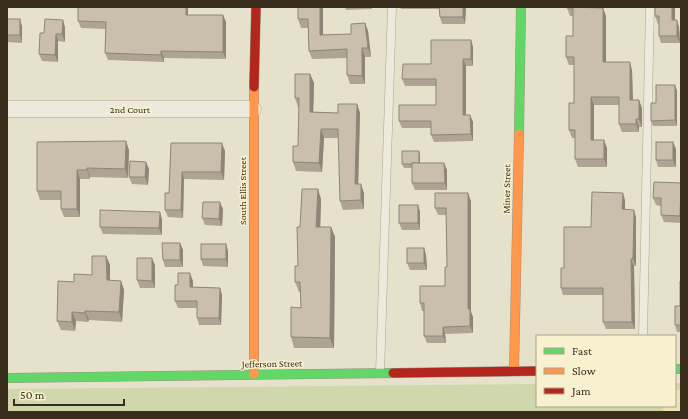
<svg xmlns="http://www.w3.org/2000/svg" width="688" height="419" viewBox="0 0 688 419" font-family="'Crimson Pro',serif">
	<rect width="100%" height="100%" fill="#e6e1cb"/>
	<path fill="#d1d7ac" d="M675,383h6v29h-674v-23l530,-5v22h138z"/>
	<path fill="#ebe3b1" d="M675,390h6v22h-16l-4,-6h14z"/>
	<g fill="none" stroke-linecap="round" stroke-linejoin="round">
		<g stroke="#aba494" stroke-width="9">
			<g id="lane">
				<path d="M643,336l7,-329"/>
				<path d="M380,372l12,-365"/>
			</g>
		</g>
		<g stroke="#aba494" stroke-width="17">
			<path id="street" d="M7,109h246"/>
		</g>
		<g stroke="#9a9585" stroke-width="10">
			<g id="fast">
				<path d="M519,134l2,-127"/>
				<path d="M675,369h6"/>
				<path d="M7,378l386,-5"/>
			</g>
		</g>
		<g stroke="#9a9585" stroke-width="10">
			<g id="slow">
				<path d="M254,87v287"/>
				<path d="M514,371l5,-237"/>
			</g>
		</g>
		<g stroke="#9a9585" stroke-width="10">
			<g id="jam">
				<path d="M254,87l2,-80"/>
				<path d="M393,373l144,-2"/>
			</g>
		</g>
		<use href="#lane" stroke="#edeadd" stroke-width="8"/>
		<use href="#street" stroke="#edeadd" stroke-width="16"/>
		<use href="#fast" stroke="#63d668" stroke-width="9"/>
		<use href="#slow" stroke="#ff974d" stroke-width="9"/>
		<use href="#jam" stroke="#b3261e" stroke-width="9"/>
	</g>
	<g fill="#ada494">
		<path d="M78,7h110v8h35l3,7v37l-62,-1v4l-56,-2 -3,-7 1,-24 -25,-1 -3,-7z"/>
		<path d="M298,7h25v28l28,-1 14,-11 3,8 3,26h-6v27h-15l-3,-9v-17l-35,1 -3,-8 -1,-23h-7l-3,-9z"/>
		<path d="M345,7h27v2l-26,1z"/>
		<path d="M400,7h66l-1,17h-23l-2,-7 -1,-8h-38z"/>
		<path d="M592,7l14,9v46l26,8 1,30 9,8v19h-3v5h-17l-3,-8v-19h-25v35l13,8v19h-29l-3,-8v-21h-3l-3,-8 5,-27v-38h-5l-3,-8 7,-21v-20h-3l-3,-8z"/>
		<path d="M655,7h19l1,13 4,7 1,16h-19l-2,-7v-12h-1l-3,-8z"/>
		<path d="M7,19l15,7v17l-15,-1z"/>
		<path d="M65,27v15l-7,-1v21l-16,-1 -3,-7 5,-21z"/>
		<path d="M471,40l2,7v19h-7v49h4l3,7v19l-39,1 -3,-7v-7h-29l-3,-7 37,-16v-19h-31l-3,-7 29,-15z"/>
		<path d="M310,74l4,9 -1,29 25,1 19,-9 3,9 -2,71 6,9v16l-21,1 -3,-9 -1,-63h-15l-2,34 -26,-1 -3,-9 5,-16 1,-39h-1l-3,-9z"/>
		<path d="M675,85l2,6v35h-24l-2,-5 5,-18z"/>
		<path d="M37,142l92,8 -1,28 -38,-1v2h-10v38h-16l-3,-8v-9h-21l-3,-9z"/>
		<path d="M171,143l54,8 -1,29 -40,-1 -1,39 -15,-1 -3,-7 4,-17z"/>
		<path d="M676,149v18h-18l-2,-7z"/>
		<path d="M420,154v9h24l3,7v20h-32l-3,-7v-15h-8l-2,-4z"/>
		<path d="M149,169l-1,16 -16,-1 -3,-7z"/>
		<path d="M681,183v40l-17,-1 -3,-7v-9l-5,-1 -3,-7z"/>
		<path d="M321,199l-1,28h11l4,10 -1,111h-40l-3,-11 10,-29v-16h-2l-4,-10 3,-16 2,-39z"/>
		<path d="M625,200v9l11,8v49h-2l1,63h-29l-3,-7v-27h-40l-2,-7 30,-61z"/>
		<path d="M471,201v111l2,5v16l-28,1 1,9h-19l-3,-7v-25h-2l-2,-8 25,-17 2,-19 -1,-52h-8l-3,-7z"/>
		<path d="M418,205l2,7v18h-18l-3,-7z"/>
		<path d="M223,209l-1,17 -17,-1 -3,-7z"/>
		<path d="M162,219v16l-59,-1 -3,-7z"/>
		<path d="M180,243l3,7v17h-18l-2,-7z"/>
		<path d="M424,248l2,7 1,15h-17l-3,-7z"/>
		<path d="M228,251v16l-25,-1 -2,-7z"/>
		<path d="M106,256l4,9v16h11l3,9 -2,32 -33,-2 -1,2 -12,-1 -1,10 -14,-1 -4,-9z"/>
		<path d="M155,265v23h-15l-3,-8z"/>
		<path d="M193,281v6l27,1 2,7 -1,30h-22l-2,-7v-10h-19l-3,-7 3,-16z"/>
		<path d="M681,281v51h-4l-2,-7 5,-19z"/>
	</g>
	<g fill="#8d8678">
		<path d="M186,7h2v15l-2,-7z"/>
		<path d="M320,7h3v37l-3,-9z"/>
		<path d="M463,7h3l-1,17 -2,-7z"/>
		<path d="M672,7h2l1,1v19l-3,-7z"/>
		<path d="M603,8l3,8v54l-3,-8z"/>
		<path d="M223,15l3,7v37l-3,-7z"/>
		<path d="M20,19l2,7v17l-2,-8z"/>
		<path d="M63,20l2,7v15l-3,-8z"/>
		<path d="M677,20l2,7 1,16 -3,-7z"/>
		<path d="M365,23l3,8 3,26 -3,-9z"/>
		<path d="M56,34l2,7v21l-3,-7z"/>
		<path d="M471,40l2,7v19l-2,-7z"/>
		<path d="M362,48l3,9v27l-3,-8z"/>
		<path d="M161,51l3,7v4l-3,-7z"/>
		<path d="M463,59l3,7v56l-3,-7z"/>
		<path d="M630,62l2,8 1,38 -3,-8z"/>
		<path d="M310,74l4,9 -1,38 -3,-9z"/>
		<path d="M675,85l2,6v35l-2,-6z"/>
		<path d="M591,97l3,8v43l-3,-8z"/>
		<path d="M639,100l3,8v19l-3,-8z"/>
		<path d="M357,104l3,9 -2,80 -3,-9z"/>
		<path d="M470,115l3,7v19l-2,-7z"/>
		<path d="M636,119l3,8v5l-3,-8z"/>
		<path d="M321,129l3,9 -2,34 -3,-9z"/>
		<path d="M604,140l3,8v19l-3,-8z"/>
		<path d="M126,141l3,9 -1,28 -3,-9z"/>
		<path d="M673,142l3,7v18l-3,-7z"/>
		<path d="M222,143l3,8 -1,29 -3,-8z"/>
		<path d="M419,151l1,3v14l-1,-4z"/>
		<path d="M146,162l3,7 -1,16 -3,-8z"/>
		<path d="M444,163l3,7v20l-2,-7z"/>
		<path d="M87,168l3,9v2l-3,-9z"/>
		<path d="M77,170l3,9v38l-3,-8z"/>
		<path d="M182,172l2,7 -1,39 -2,-8z"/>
		<path d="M361,184l3,9v16l-3,-9z"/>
		<path d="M318,189l3,10 -1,38 -4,-10z"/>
		<path d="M468,193l3,8v111l2,5v16l-3,-7 -2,-17z"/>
		<path d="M623,193l2,7v16l-3,-7z"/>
		<path d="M220,202l3,7 -1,17 -3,-7z"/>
		<path d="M418,205l2,7v18l-2,-7z"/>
		<path d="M634,210l2,7v49l-3,-7z"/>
		<path d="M160,212l2,7v16l-3,-7z"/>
		<path d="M331,227l4,10 -1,111 -4,-10z"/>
		<path d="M180,243l3,7v17l-3,-7z"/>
		<path d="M226,244l2,7v16l-2,-8z"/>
		<path d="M424,248l2,7 1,15 -3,-7z"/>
		<path d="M106,256l4,9v24l-3,-9z"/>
		<path d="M152,258l3,7v23l-3,-7z"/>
		<path d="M631,259l3,7 1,63 -3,-7z"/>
		<path d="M190,273l3,8v13l-3,-7z"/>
		<path d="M121,281l3,9 -2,32 -3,-10z"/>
		<path d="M220,288l2,7 -1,30 -2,-7z"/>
		<path d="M85,311l4,9 -1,2 -3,-9z"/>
		<path d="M72,312l4,9 -1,10 -3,-9z"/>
		<path d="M443,327l2,7 1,9 -3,-7z"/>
	</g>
	<g fill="#c9bfac" stroke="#8d8678">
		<path d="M78,7h108v8h37v37l-62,-1v4l-56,-2 1,-31 -28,-1z"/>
		<path d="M298,7h22v28l31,-1v-10l14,-1 3,25h-6v28l-15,-1v-26l-38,2 -1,-32h-10z"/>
		<path d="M439,7h24v10h-23z"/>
		<path d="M567,7l36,1v54h27v38h9v19h-3v5h-17v-27h-28v43h13v19h-29v-29h-6v-27h5v-46h-8v-21h7v-28h-6z"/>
		<path d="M655,7h17v13h5v16h-18v-20h-4z"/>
		<rect x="7" y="19" width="13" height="16"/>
		<path d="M45,19l18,1 -1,14h-6l-1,21 -16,-1 1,-21h4z"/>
		<path d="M431,40h40v19h-8v56h7l1,19 -40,1v-14h-32v-16h37v-26h-34l1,-15h28z"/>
		<path d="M295,74h15v38l28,1v-9h19l-2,80h6v16l-21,1 -2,-72h-17l-2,34 -26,-1v-16h5l1,-48h-4z"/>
		<path d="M656,85h19v35l-24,1v-18h5z"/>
		<path d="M126,141l-1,28 -38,-1v2h-10v39h-16v-18h-24v-49z"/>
		<rect x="656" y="142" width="17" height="18"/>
		<path d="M171,143h51l-1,29h-39l-1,38h-16v-17h4z"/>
		<path d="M402,151h17v12h-7v1h-10z"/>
		<path d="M130,161l16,1 -1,15h-16z"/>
		<path d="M412,163h32l1,20h-33z"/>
		<path d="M654,182l27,1 -1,33 -19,-1v-17h-8z"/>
		<path d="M302,189h16l-2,38h15l-1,111 -39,-1v-30l10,1 -1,-26h-5v-16h3l-1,-39h3z"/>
		<path d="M592,192l31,1 -1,16 12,1 -1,49h-2l1,63h-29v-34h-42v-20h3v-41h27z"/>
		<path d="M435,193h33v116h2v17l-27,1v9h-19v-33h-4v-17h25v-19h2l-1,-59h-11z"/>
		<path d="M203,202h17l-1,17 -17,-1z"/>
		<rect x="399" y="205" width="19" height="18"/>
		<path d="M100,210l60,2 -1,16 -59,-1z"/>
		<path d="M162,243h18v17h-17z"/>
		<rect x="201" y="244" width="25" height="15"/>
		<rect x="407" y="248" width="17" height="15"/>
		<path d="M92,256h14l1,24 14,1 -2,31 -34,-1v2l-13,-1v10l-15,-1 1,-40 16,1v-8l18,1z"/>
		<path d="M137,258h15v23l-15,-1z"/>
		<path d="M178,273h12v14l30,1 -1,30h-22v-17h-22v-16h3z"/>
		<path d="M680,281h1v44h-6v-19h5z"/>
	</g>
	<g text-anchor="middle" stroke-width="3" stroke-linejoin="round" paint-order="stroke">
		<g font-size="10" fill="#392e1c" stroke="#f8f1d0">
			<text x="130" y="113">2nd Court</text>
			<text transform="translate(506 189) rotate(-89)" y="4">Miner Street</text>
			<text transform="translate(242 191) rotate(-90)" y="4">South Ellis Street</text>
			<text transform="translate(272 363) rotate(-1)" y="4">Jefferson Street</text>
		</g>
	</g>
	<rect width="688" height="419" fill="none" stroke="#392e1c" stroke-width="16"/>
	<rect x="536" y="335" width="140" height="72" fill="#f8f1d0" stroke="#aca388"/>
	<rect x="544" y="348" width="20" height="6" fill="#63d668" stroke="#aca388"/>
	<text x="572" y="355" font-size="12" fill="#392e1c">Fast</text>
	<rect x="544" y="368" width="20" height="6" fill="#ff974d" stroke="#aca388"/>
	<text x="572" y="375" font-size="12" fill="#392e1c">Slow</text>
	<rect x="544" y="388" width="20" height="6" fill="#b3261e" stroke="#aca388"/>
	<text x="572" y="395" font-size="12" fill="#392e1c">Jam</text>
	<path d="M14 399v6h110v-6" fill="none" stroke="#392e1c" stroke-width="2"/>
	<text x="20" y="399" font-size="12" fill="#392e1c" stroke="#f8f1d0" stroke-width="3" paint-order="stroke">50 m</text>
</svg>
